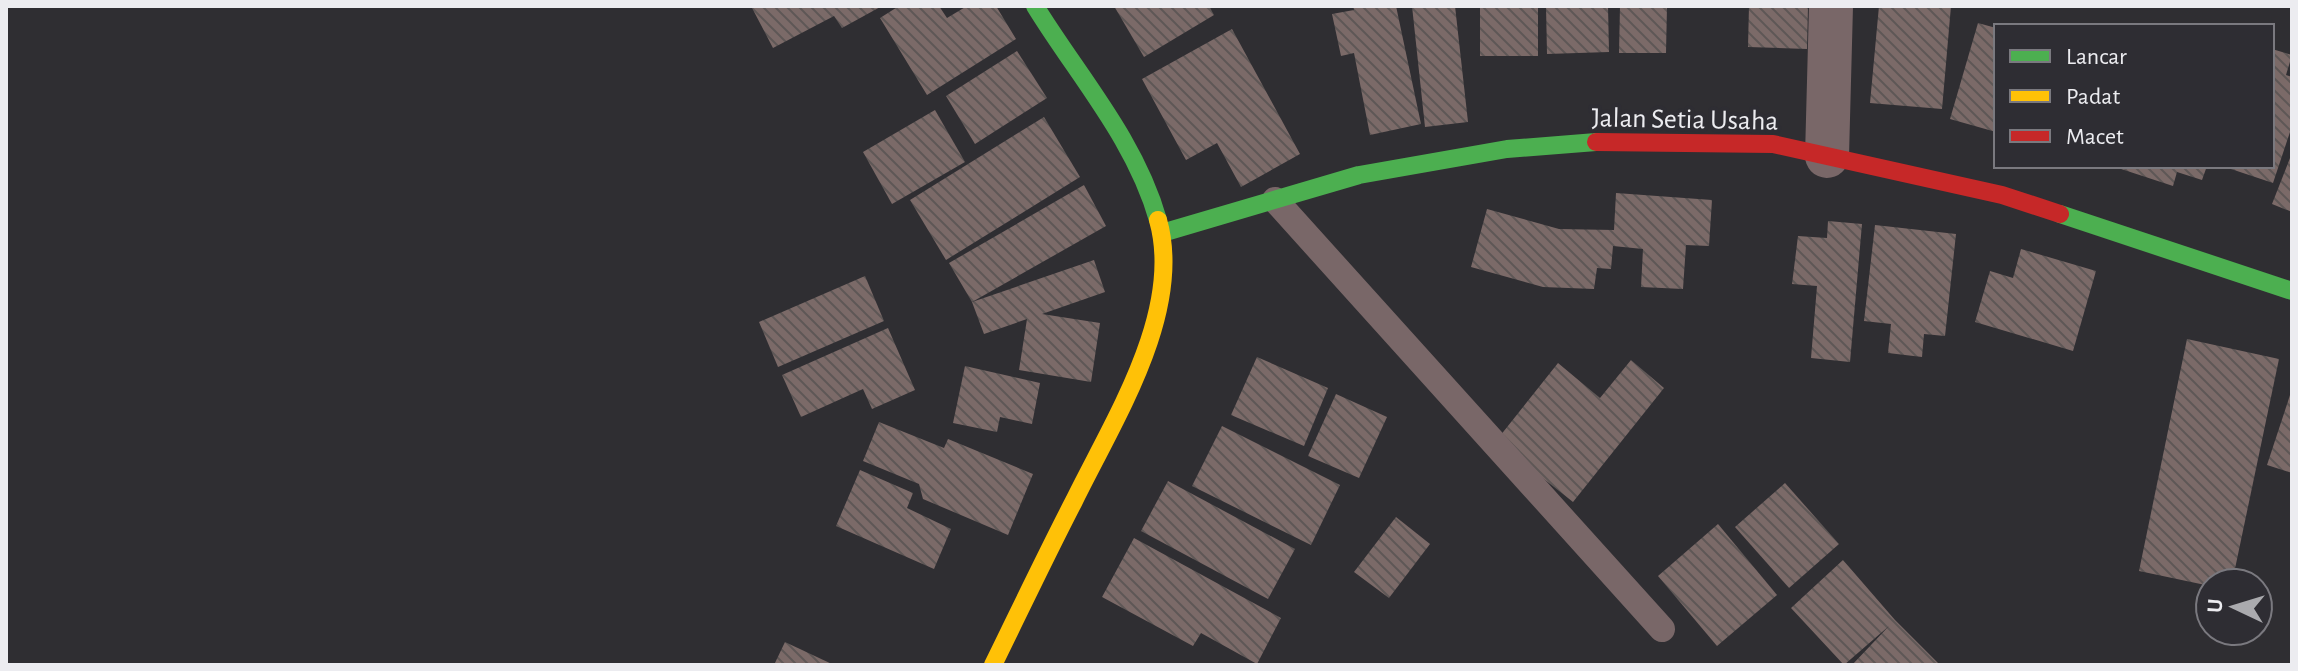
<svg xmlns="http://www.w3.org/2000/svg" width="2298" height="671" viewBox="0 0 2298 671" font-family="'Alegreya Sans',sans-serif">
	<defs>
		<pattern id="building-back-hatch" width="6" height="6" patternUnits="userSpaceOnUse" patternTransform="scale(2)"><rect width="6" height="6" fill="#7b6a68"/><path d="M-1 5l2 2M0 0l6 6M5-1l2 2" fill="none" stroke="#5e5756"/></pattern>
	</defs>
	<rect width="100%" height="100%" fill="#2f2e32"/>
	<g fill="url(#building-back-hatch)">
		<path d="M751,6h131l-40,22 -8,-12 -61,32z"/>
		<path d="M899,6h40l8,12 20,-12h29l20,33 -89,56 -47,-77z"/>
		<path d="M1114,6h95l5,9 -70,42z"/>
		<path d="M1353,6h43l25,118 -51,11 -16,-82 -13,3 -9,-42 22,-4z"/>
		<path d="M1412,6h43l13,116 -43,5z"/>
		<rect x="1480" y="6" width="58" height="50"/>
		<path d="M1546,6h62l1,46 -62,2z"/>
		<path d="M1620,6h47l-1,47h-47z"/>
		<path d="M1749,6h59l-1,43 -59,-2z"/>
		<path d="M1879,6h72l-9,103 -72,-6z"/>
		<path d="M1978,23l18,5v104l-46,-13z"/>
		<path d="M1232,29l68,125 -59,33 -24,-44 -31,17 -44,-81z"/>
		<path d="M2272,49l20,6 -6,20 6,2v49l-19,57 -48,-16 47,-1z"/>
		<path d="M1017,51l30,47 -72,46 -29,-48z"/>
		<path d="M935,110l30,52 -73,42 -29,-52z"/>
		<path d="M1044,117l36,60 -134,83 -36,-60z"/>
		<path d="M2292,153v59l-20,-8z"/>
		<path d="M2112,166h95l-5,14 -25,-8 -4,14z"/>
		<path d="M1084,185l22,41 -134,76 -23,-39z"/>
		<path d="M1616,193l96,7 -3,46 -23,-1 -3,44 -42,-2 2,-38 -30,-3 -2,23 -14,-1 -3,21 -51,-2 -72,-20 16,-58 72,20 55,1z"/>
		<path d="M1828,221l34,3 -12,138 -39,-4 6,-72 -25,-2 6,-48 29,2z"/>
		<path d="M1875,225l81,9 -11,102 -21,-2 -2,23 -34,-4 3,-29 -27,-3z"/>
		<path d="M2021,249l75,22 -23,80 -98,-29 15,-51 23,7z"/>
		<path d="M1094,260l11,32 -63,22 58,9 -9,59 -72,-12 8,-51 -43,15 -12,-32z"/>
		<path d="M865,276l19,45 -106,46 -19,-45z"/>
		<path d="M888,328l27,62 -43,19 -9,-20 -62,28 -19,-42z"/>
		<path d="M2187,339l92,20 -47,224h-22v3l-71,-15z"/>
		<path d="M1257,357l71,31 -24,58 -73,-31z"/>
		<path d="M1631,360l33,28 -91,114 -77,-61 62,-78 42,35z"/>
		<path d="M965,366l75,17 -8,41 -32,-7 -3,15 -44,-9z"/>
		<path d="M2291,392l1,1v80l-25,-8z"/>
		<path d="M1336,394l51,23 -28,61 -51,-22z"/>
		<path d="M879,422l65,26 4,-9 85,35 -25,61 -85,-36 -4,-15 -56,-23z"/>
		<path d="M1222,426l118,59 -29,60 -119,-59z"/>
		<path d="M860,470l53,23 -6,15 44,21 -17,40 -98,-43z"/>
		<path d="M1168,481l127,68 -27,50 -127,-68z"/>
		<path d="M1785,483l54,61 -50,44 -54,-61z"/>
		<path d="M1396,517l34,27 -41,54 -35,-26z"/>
		<path d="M1718,524l59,71 -60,51 -59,-70z"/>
		<path d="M1134,538l147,80 -24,46 -56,-31 -8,13 -91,-49z"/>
		<path d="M1843,560l52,60 45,45h-88l37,-39 -45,39 -53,-57z"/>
		<path d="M785,642l49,23h-60z"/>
	</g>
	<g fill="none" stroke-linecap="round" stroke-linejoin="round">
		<path stroke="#796768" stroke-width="26" d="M1275,200l387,429"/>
		<path stroke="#796768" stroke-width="44" d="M1827,156l4,-150"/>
		<g stroke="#4caf50" stroke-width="18">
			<path d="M1035,6c43,70 100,133 123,214"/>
			<path d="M2060,214l232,77"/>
			<path d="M1162,233l197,-58 148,-26 89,-7"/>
		</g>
		<path stroke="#ffc107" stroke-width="18" d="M993,665c27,-55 53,-110 81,-164 39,-80 110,-189 84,-281"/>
		<path stroke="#c62828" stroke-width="18" d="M1596,142l177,2 229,51 58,19"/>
	</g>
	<g text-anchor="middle" stroke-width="8" stroke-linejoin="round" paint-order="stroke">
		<g font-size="28" fill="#ececf0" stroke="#2e2d33">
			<text transform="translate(1685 118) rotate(1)" y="10">Jalan Setia Usaha</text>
		</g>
	</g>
	<rect width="2298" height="671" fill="none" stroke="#ececf0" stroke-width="16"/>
	<rect x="1994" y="24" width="280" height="144" fill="#2e2d33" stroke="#7a797f" stroke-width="2"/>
	<rect x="2010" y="50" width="40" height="12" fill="#4caf50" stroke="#7a797f" stroke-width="2"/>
	<text x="2066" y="64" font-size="24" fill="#ececf0">Lancar</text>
	<rect x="2010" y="90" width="40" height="12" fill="#ffc107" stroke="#7a797f" stroke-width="2"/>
	<text x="2066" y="104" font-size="24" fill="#ececf0">Padat</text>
	<rect x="2010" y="130" width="40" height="12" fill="#c62828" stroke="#7a797f" stroke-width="2"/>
	<text x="2066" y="144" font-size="24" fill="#ececf0">Macet</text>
	<g transform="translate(2234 607) rotate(274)"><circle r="38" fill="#2e2d33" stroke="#7a797f" stroke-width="2"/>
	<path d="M0-6L14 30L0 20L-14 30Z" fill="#aaaaae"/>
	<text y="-12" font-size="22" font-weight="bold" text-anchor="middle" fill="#ececf0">U</text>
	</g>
</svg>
